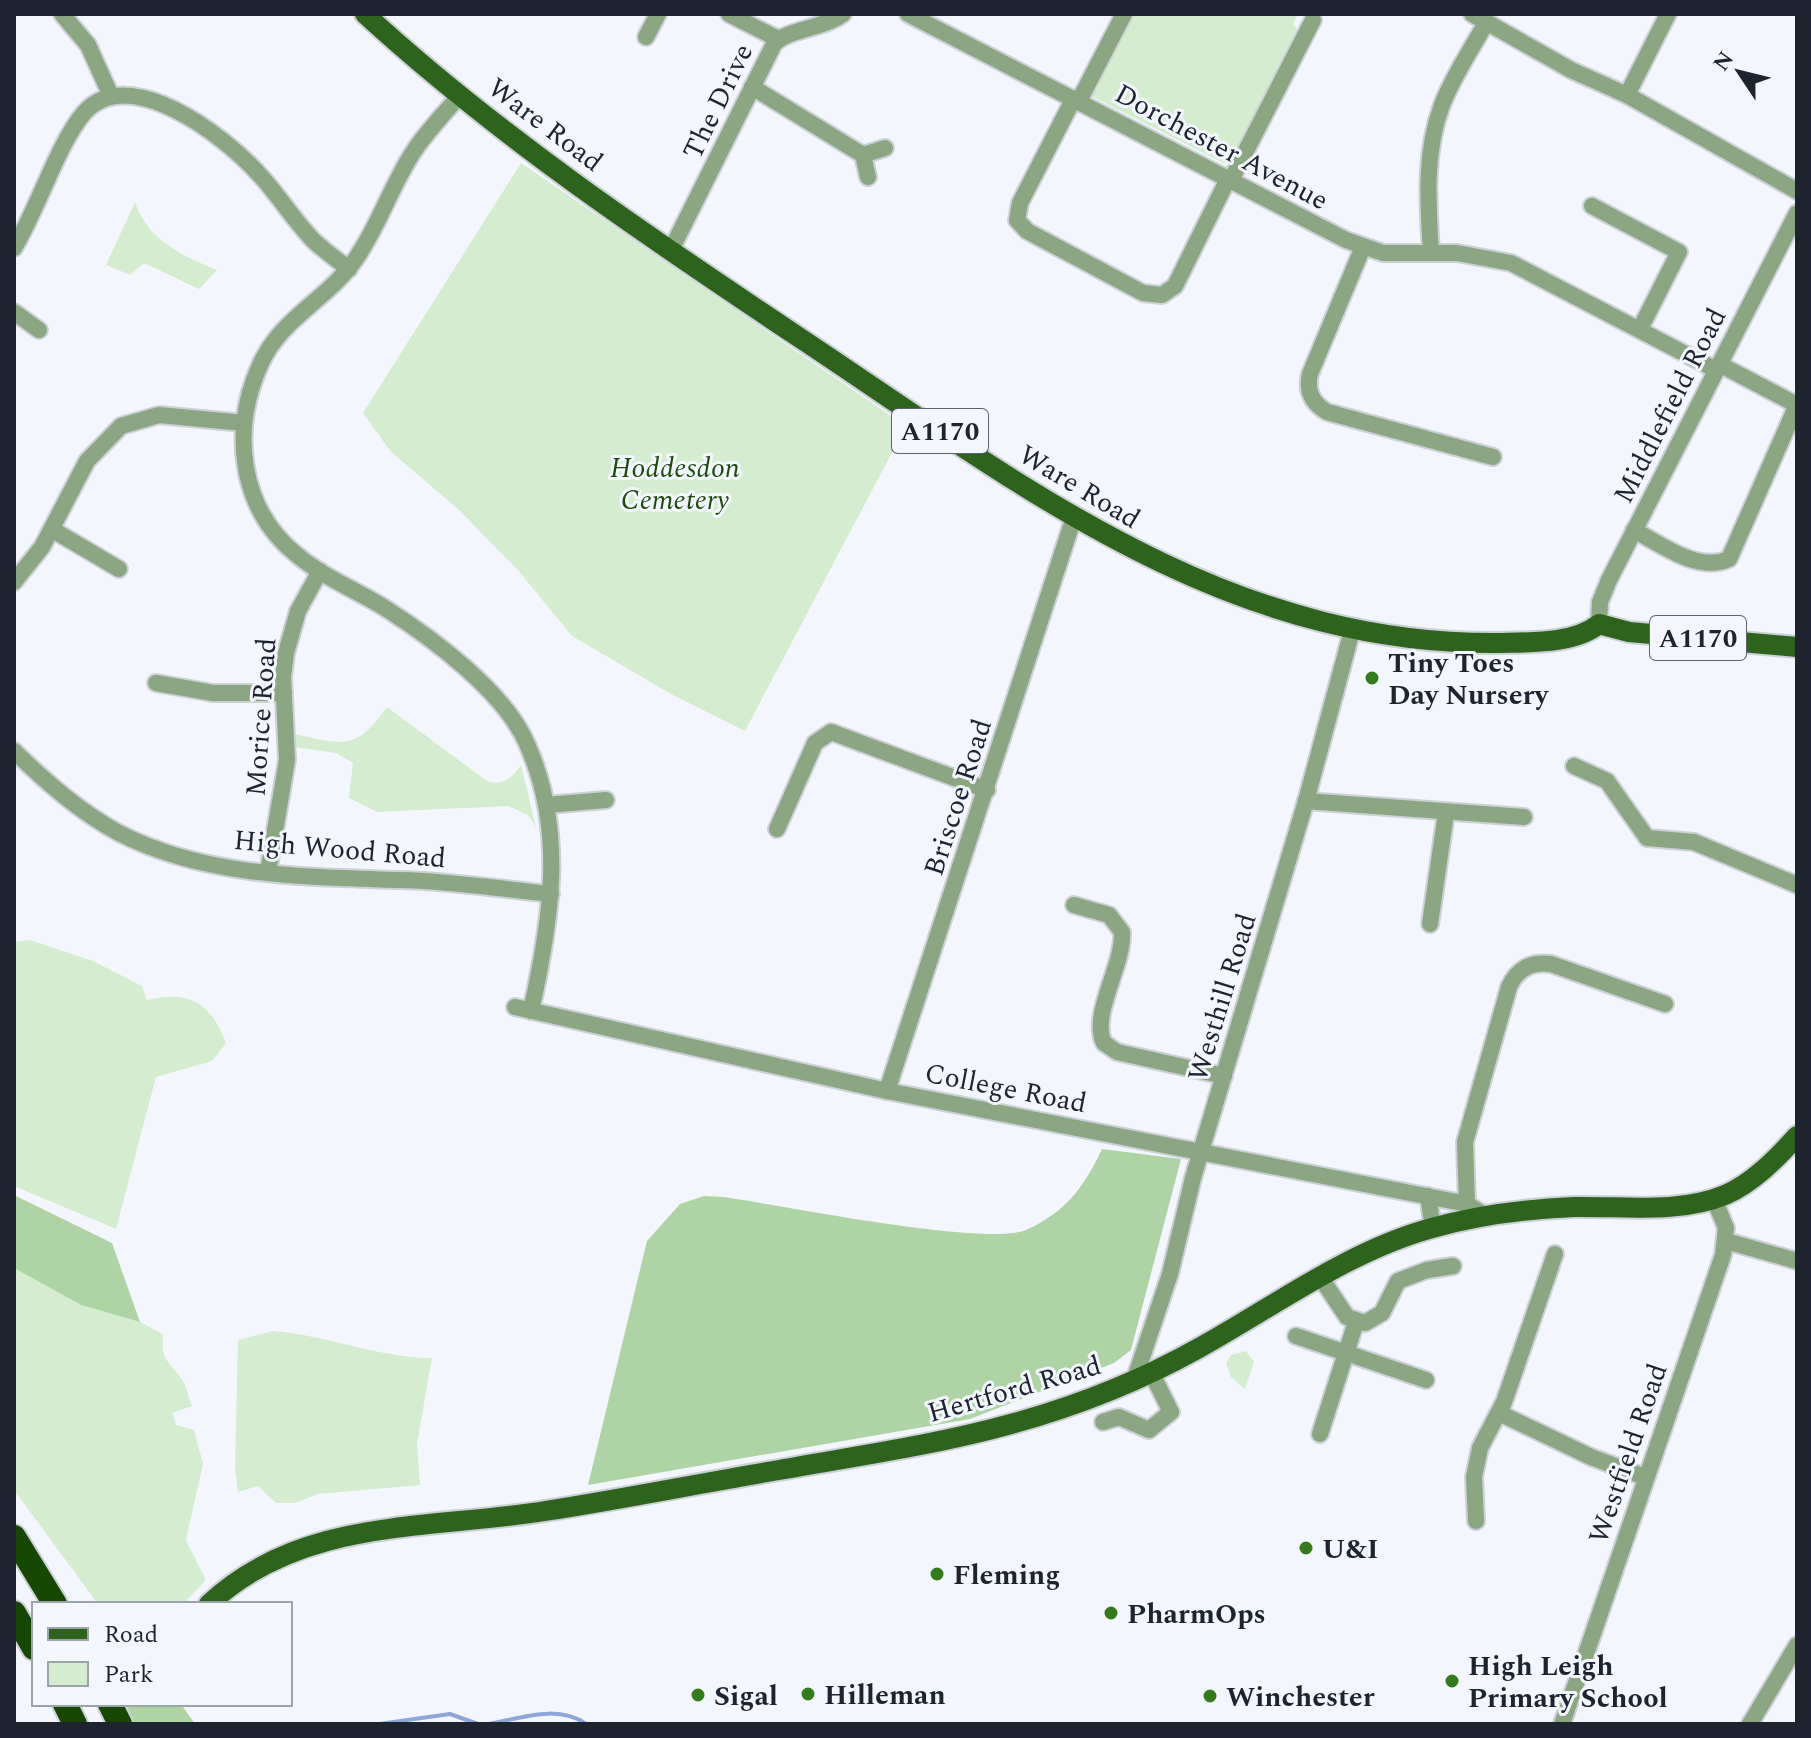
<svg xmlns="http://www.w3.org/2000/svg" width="1811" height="1738" viewBox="0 0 1811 1738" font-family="Spectral,serif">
	<rect width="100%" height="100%" fill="#f3f7fd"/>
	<g fill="#d4edce">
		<path d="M1134,14h176l-13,2 -4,8 4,5 -61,122 -11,13 -134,-68z"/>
		<path d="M521,163l385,263 -161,305 -76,-38 -97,-57 -55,-67 -60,-61 -66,-56 -28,-39z"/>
		<path d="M135,202c12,37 47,54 82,68l-18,19 -55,-26 -14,12 -24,-10z"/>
		<path d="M387,707l100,74c16,5 26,-4 34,-16l15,62 -8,-12 -20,-9 -131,6 -28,-14 4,-35 -17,-10 -42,-6v-13c50,10 61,18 93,-27z"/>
		<path d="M30,940l63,21 49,25 5,14c43,-10 63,2 79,43l-14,18 -56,16 -40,152 -102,-43v-244z"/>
		<path d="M14,1268l67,37 59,17 23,12c-3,28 7,27 20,47 4,7 6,18 9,25l-20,7 4,12 18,5 9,34 -17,76 20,40 -23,24h-85l-84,-114z"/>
		<path d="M273,1331c54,4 105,27 159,27l-15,86 3,41 -102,9 -23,9h-19l-18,-17 -20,6 -3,-23 3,-129z"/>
		<path d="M1246,1351l8,11 -9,27 -14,-12 -5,-14 5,-8z"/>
	</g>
	<g fill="#aed4a5">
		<path d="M1102,1149l79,10 -50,191 -17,13 -144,56 -382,66 59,-244 33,-37 24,-8 20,1c55,8 262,50 302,33 40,-18 58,-43 76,-81z"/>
		<path d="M14,1195l98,48 28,79 -59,-17 -67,-37z"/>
		<path d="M130,1704h51l14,20h-63l-7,-13z"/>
	</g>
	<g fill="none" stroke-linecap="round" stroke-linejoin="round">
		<g stroke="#8da8d8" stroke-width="4">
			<path d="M379,1724l71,-10 28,10"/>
			<path d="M489,1724c32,-6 69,-20 97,0"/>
		</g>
		<g stroke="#ccd1d8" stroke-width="20">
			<g id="minor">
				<path d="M62,14l26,31 23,51"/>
				<path d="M729,14l49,25"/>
				<path d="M908,14l438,226 37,13h74l54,10 205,107"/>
				<path d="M1472,14l99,56 56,25 170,96"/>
				<path d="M646,37l12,-23"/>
				<path d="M752,87l111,68 5,22"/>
				<path d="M460,95c-15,18 -33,36 -46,56 -22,33 -34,72 -57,106 -27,41 -75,60 -96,106 -30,65 -23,145 36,192 26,22 59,35 88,53 47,30 120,84 142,136 39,87 24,177 4,267"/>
				<path d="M1627,95l41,-81"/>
				<path d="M1074,98l-54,105 -3,17 10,11 116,62 19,2 13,-9 53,-107"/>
				<path d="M1079,101l45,-87"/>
				<path d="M863,155l22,-7"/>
				<path d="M1231,180l82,-160"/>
				<path d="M1592,206l87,46 -39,77"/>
				<path d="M1363,247l-53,127c-4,17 2,29 17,38l166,45"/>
				<path d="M14,248c23,-37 44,-105 70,-135 45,-51 140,23 173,59 21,22 37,49 58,70 11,10 22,18 34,27"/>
				<path d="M671,250l103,-206c15,-16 47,-14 69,-30"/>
				<path d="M1431,253c-3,-49 -7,-101 11,-148 11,-29 29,-55 44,-82"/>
				<path d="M14,312l25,18"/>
				<path d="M1719,364l78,41"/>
				<path d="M53,530l66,39"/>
				<path d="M1634,530c26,14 64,43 95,29l68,-154"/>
				<path d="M14,582l28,-35 45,-86 34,-35 38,-11 85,8"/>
				<path d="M1599,624l1,-22 9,-22 188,-367"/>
				<path d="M156,683l57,10h71"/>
				<path d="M14,751c32,31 66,61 105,82 85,44 188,44 281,47 50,1 101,9 151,14"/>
				<path d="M1574,766l33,15 40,57 47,4 103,43"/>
				<path d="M1306,801l218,16"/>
				<path d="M547,805l59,-5"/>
				<path d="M777,829l38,-86 16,-11 156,58"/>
				<path d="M268,872l19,-112 -4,-83 3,-24 12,-42 22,-40"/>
				<path d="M1074,905l35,10 13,17c2,33 -32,83 -18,111l13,9 107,24"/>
				<path d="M1430,924l16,-111"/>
				<path d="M515,1007l372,84 580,113 19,12"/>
				<path d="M887,1091l187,-574"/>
				<path d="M1428,1196l5,32"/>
				<path d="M1467,1204l-2,-62 44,-155c8,-18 22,-26 42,-23l114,40"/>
				<path d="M1726,1241l71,20"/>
				<path d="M1321,1278l26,39 18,6 17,-10 16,-32 29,-11 26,-4"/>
				<path d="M1296,1336l130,44"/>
				<path d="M1134,1381l36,-107 23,-96 113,-377 47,-174"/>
				<path d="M1499,1413l92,44 54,20"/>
				<path d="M1103,1422l16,-5 30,13 22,-18 -20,-40"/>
				<path d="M1320,1434l36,-112"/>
				<path d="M1476,1521l-2,-44 6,-29 24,-46 51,-148"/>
				<path d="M1562,1724l161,-469 3,-27 -12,-29"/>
				<path d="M1750,1724l47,-79"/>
			</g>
		</g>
		<g stroke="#ccd1d8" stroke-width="24">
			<g id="major">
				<path d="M365,14c133,122 285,224 435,324 217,144 421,306 695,305 32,-1 78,2 104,-19l30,8 168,15"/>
				<path d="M209,1604c93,-87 220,-74 336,-93 78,-12 156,-28 234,-41 78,-14 156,-25 232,-46 66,-18 129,-43 188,-76 76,-42 149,-97 233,-120 46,-13 94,-19 142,-21 49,-1 105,7 151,-12 28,-12 52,-37 72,-59"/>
			</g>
		</g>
		<g stroke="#ccd1d8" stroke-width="28">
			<g id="highway">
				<path d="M14,1537l41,67"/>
				<path d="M14,1613l20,35"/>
				<path d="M65,1704l10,20"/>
				<path d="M110,1704l10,20"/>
			</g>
		</g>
		<use href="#minor" stroke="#8aa782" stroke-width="16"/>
		<use href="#major" stroke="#2e631e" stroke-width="20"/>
		<use href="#highway" stroke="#164804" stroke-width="24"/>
	</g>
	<g fill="#347b1e" stroke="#f3f7fd" stroke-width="3">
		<circle cx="1372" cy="678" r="8"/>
		<circle cx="1306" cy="1548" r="8"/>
		<circle cx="937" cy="1574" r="8"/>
		<circle cx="1111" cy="1613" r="8"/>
		<circle cx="1452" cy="1681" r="8"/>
		<circle cx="808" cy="1694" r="8"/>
		<circle cx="698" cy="1695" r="8"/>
		<circle cx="1210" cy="1696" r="8"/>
	</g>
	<g text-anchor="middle" stroke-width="6" stroke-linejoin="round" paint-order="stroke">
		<g fill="#f3f7fd" stroke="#5d636d" stroke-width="2">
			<rect x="892" y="409" width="96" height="44" rx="6"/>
			<rect x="1650" y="616" width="96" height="44" rx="6"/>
		</g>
		<g font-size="26" font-weight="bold" fill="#1d242f">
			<text x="940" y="440">A1170</text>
			<text x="1698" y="647">A1170</text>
		</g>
		<g font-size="28" fill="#1d242f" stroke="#f3f7fd">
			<text transform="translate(717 101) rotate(-64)" y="10">The Drive</text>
			<text transform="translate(546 124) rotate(37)" y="10">Ware Road</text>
			<text transform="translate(1222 146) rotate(28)" y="10">Dorchester Avenue</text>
			<text transform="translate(1669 405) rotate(-63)" y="10">Middlefield Road</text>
			<text transform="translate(1080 486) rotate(31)" y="10">Ware Road</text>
			<text transform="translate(260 717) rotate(-86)" y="10">Morice Road</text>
			<text transform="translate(957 797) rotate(-72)" y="10">Briscoe Road</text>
			<text transform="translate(340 848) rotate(5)" y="10">High Wood Road</text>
			<text transform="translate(1221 997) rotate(-73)" y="10">Westhill Road</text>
			<text transform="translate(1006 1087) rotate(11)" y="10">College Road</text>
			<text transform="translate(1014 1388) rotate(-16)" y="10">Hertford Road</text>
			<text transform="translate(1627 1453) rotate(-71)" y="10">Westfield Road</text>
		</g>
		<g font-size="28" font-style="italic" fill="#1b4c0b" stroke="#f3f7fd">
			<text x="675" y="477">Hoddesdon<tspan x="675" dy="32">Cemetery</tspan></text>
		</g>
		<g font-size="28" font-weight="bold" fill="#1d242f" stroke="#f3f7fd" text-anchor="start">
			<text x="1388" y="672">Tiny Toes<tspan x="1388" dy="32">Day Nursery</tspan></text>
			<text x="1322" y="1558">U&amp;I</text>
			<text x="953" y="1584">Fleming</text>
			<text x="1127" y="1623">PharmOps</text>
			<text x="1468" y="1675">High Leigh<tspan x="1468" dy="32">Primary School</tspan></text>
			<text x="824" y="1704">Hilleman</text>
			<text x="714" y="1705">Sigal</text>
			<text x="1226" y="1706">Winchester</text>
		</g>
	</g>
	<rect width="1811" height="1738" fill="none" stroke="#1d242f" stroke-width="32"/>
	<rect x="32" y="1602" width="260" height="104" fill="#f3f7fd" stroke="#9da3ab" stroke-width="2"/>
	<rect x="48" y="1628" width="40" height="12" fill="#2e631e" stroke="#9da3ab" stroke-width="2"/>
	<text x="104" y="1642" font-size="24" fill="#1d242f">Road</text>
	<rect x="48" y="1662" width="40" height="24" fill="#d4edce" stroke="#9da3ab" stroke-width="2"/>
	<text x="104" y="1682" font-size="24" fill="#1d242f">Park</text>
	<g transform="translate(1739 72) rotate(305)" stroke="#f3f7fd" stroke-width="6" paint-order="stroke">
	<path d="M0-6L14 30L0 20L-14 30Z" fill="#1d242f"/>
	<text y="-12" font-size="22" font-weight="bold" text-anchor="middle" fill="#1d242f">N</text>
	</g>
</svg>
